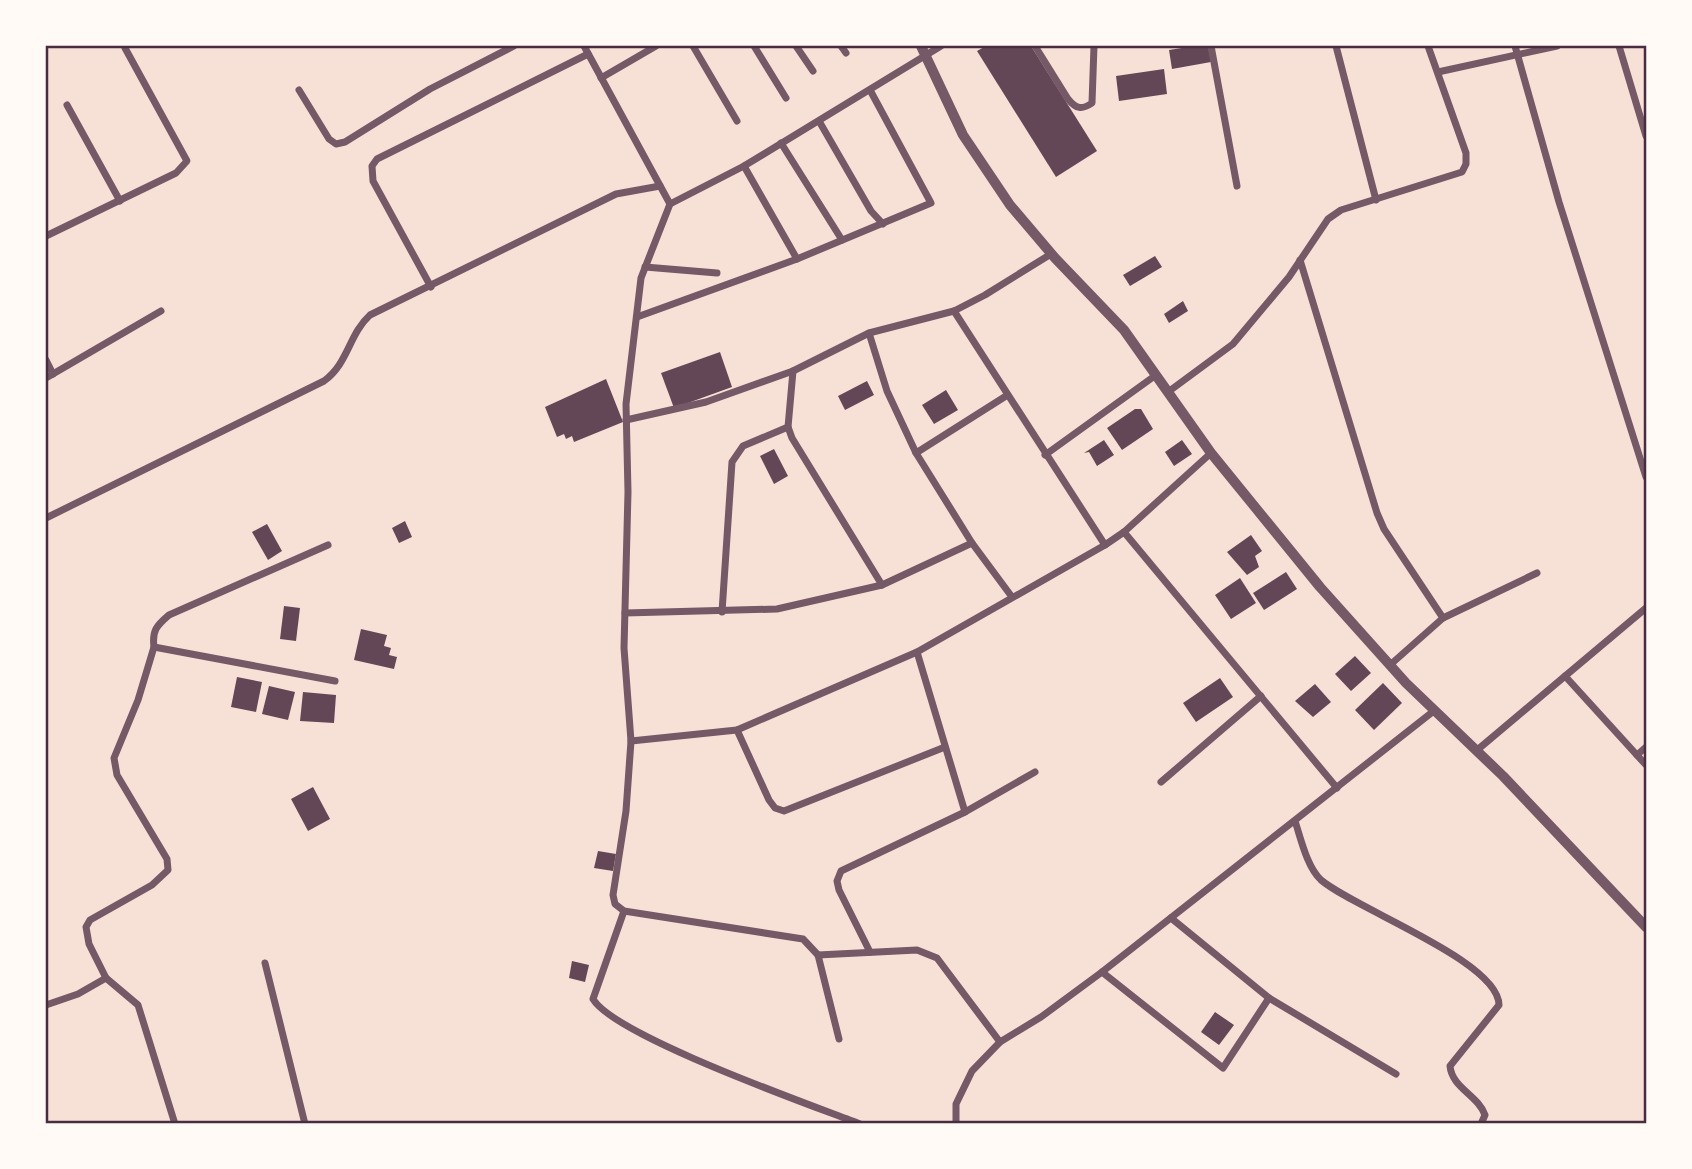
<svg xmlns="http://www.w3.org/2000/svg" width="1692" height="1169" viewBox="0 0 1692 1169" font-family="'Roboto Condensed',sans-serif">
	<rect width="100%" height="100%" fill="#f7e1d7"/>
	<g fill="#644757">
		<path d="M986,46h45l66,105 -41,26 -79,-126z"/>
		<path d="M1195,46h13l3,16 -39,7 -3,-19z"/>
		<path d="M1164,69l3,25 -48,7 -3,-25z"/>
		<path d="M1155,256l7,11 -32,19 -7,-11z"/>
		<path d="M1183,301l5,10 -19,12 -5,-9z"/>
		<path d="M720,352l12,35 -58,21 -13,-35z"/>
		<path d="M606,379l17,43 -49,20 -2,-6 -6,3 -2,-5 -7,3 -12,-30z"/>
		<path d="M867,381l7,14 -29,15 -7,-14z"/>
		<path d="M946,390l12,20 -24,14 -12,-19z"/>
		<path d="M1135,409h6l12,20 -31,21 -15,-22z"/>
		<path d="M1104,440l10,15 -17,11 -8,-14 -5,1z"/>
		<path d="M1182,440l10,14 -18,12 -9,-14z"/>
		<path d="M774,449l14,27 -14,8 -14,-28z"/>
		<path d="M405,521l7,16 -13,6 -7,-15z"/>
		<path d="M267,524l15,27 -14,9 -16,-28z"/>
		<path d="M1251,535l11,16 -7,5 4,11 -12,8 -20,-23z"/>
		<path d="M1286,572l11,17 -33,21 -11,-17z"/>
		<path d="M1240,578l16,25 -25,16 -16,-24z"/>
		<path d="M284,606l16,2 -4,33 -16,-2z"/>
		<path d="M361,629l26,6 -3,11 7,2 -2,7 8,2 -3,12 -40,-9z"/>
		<path d="M1355,656l16,17 -20,18 -16,-17z"/>
		<path d="M237,677l25,5 -6,30 -25,-5z"/>
		<path d="M1220,678l13,19 -37,25 -13,-19z"/>
		<path d="M1383,683l19,20 -28,27 -19,-20z"/>
		<path d="M1315,684l16,18 -18,15 -18,-16z"/>
		<path d="M269,686l26,6 -7,28 -26,-6z"/>
		<path d="M303,692l33,3 -2,28 -34,-2z"/>
		<path d="M313,787l17,32 -22,12 -17,-32z"/>
		<path d="M598,851l18,3 -3,17 -19,-3z"/>
		<path d="M572,961l17,4 -4,17 -16,-4z"/>
		<path d="M1215,1012l19,13 -15,20 -18,-13z"/>
	</g>
	<g fill="none" stroke-linecap="round" stroke-linejoin="round">
		<g stroke="#755966" stroke-width="7">
			<path d="M584,46l86,158"/>
			<path d="M693,46l44,75"/>
			<path d="M754,46l32,52"/>
			<path d="M796,46l17,25"/>
			<path d="M841,46l5,7"/>
			<path d="M1035,46l33,53c8,10 14,11 24,4l2,-57"/>
			<path d="M1211,46l26,140"/>
			<path d="M1336,46l40,154"/>
			<path d="M1515,46l44,156 87,275"/>
			<path d="M1619,46l27,90"/>
			<path d="M1438,72l119,-26"/>
			<path d="M601,78l55,-32"/>
			<path d="M299,90l30,49 7,5 9,-2 85,-53 84,-43"/>
			<path d="M67,105l53,96"/>
			<path d="M819,121l52,90 12,13"/>
			<path d="M781,143l61,97"/>
			<path d="M744,166l53,93"/>
			<path d="M46,236l130,-63 11,-12 -62,-113"/>
			<path d="M1300,260l77,253 7,16 59,89"/>
			<path d="M645,267l72,6"/>
			<path d="M431,287l-58,-106 -1,-15 5,-7 211,-105"/>
			<path d="M954,311l151,234"/>
			<path d="M637,317l160,-58 134,-56 -61,-113"/>
			<path d="M869,333l18,58 29,62 56,90"/>
			<path d="M46,360l7,14"/>
			<path d="M793,371l-5,56 4,11 90,147"/>
			<path d="M46,378l115,-67"/>
			<path d="M1168,392l65,-48 56,-67 39,-58 13,-9 121,-38 4,-8v-11l-38,-107"/>
			<path d="M626,420l80,-18 87,-31 76,-38 85,-22 31,-16 66,-41"/>
			<path d="M916,453l90,-57"/>
			<path d="M1045,455l111,-80"/>
			<path d="M46,518l278,-137c24,-17 25,-47 46,-66l246,-121 44,-8"/>
			<path d="M1124,532l213,256"/>
			<path d="M328,545l-159,70c-13,11 -17,16 -15,32l181,34"/>
			<path d="M722,612l10,-150 11,-16 45,-19"/>
			<path d="M625,613l152,-4 105,-24 90,-42 40,54"/>
			<path d="M917,652l48,160"/>
			<path d="M1390,665l53,-47 94,-45"/>
			<path d="M1565,676l81,89"/>
			<path d="M737,730l32,70 6,8 9,3 161,-64"/>
			<path d="M631,741l106,-11 180,-78 188,-107 19,-13 87,-79"/>
			<path d="M1476,751l170,-143"/>
			<path d="M1637,755l9,-8"/>
			<path d="M1161,782l100,-86"/>
			<path d="M1295,821c6,18 12,46 26,59 34,29 178,81 178,125l-49,61c2,22 28,29 35,49l-4,9"/>
			<path d="M624,911l-31,88c22,37 218,106 267,125"/>
			<path d="M1171,918l98,80 127,76"/>
			<path d="M870,952l-31,-62 -2,-9 4,-10 124,-59 70,-40"/>
			<path d="M818,955l99,-5 20,8 63,84"/>
			<path d="M265,963l40,161"/>
			<path d="M1102,972l121,96 46,-70"/>
			<path d="M106,978l-17,-34 -3,-17 4,-7 62,-35 16,-15 -1,-11 -50,-84 -3,-17 24,-58 16,-53"/>
			<path d="M46,1005l32,-11 28,-16 32,27 37,119"/>
			<path d="M839,1039l-21,-84 -15,-16 -179,-28 -9,-7 -2,-9 13,-84 5,-70 -7,-93 4,-156 -2,-88 15,-126 29,-74 74,-38 197,-120"/>
			<path d="M956,1124v-20l16,-33 28,-29 41,-25 61,-45 333,-262"/>
		</g>
		<path stroke="#755966" stroke-width="10" d="M921,46l42,89 47,70 45,53 69,72 87,123 109,134 86,96 97,93 143,151"/>
	</g>
	<rect width="1692" height="1169" fill="none" stroke="#fffaf5" stroke-width="94"/>
	<rect x="47" y="47" width="1598" height="1075" fill="none" stroke="#4a2c40" stroke-width="2.5"/>
</svg>
